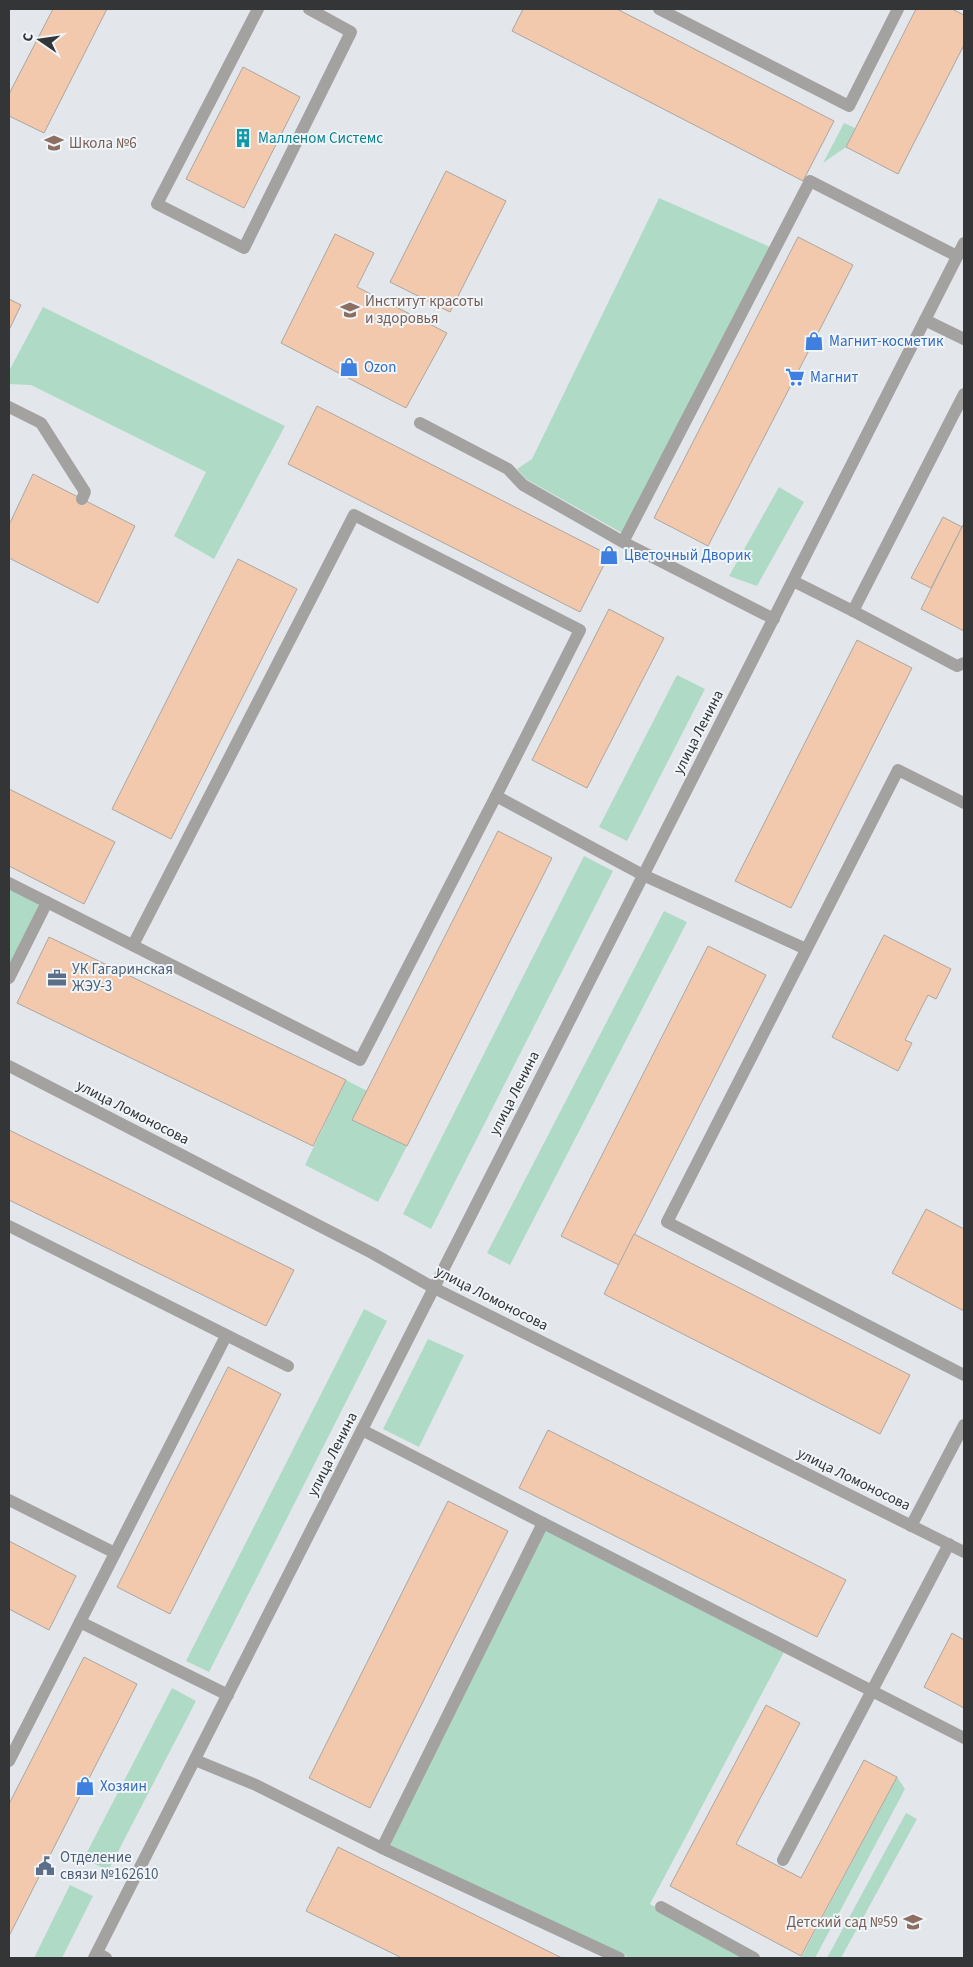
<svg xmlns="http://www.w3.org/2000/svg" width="973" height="1967" viewBox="0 0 973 1967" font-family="'Source Sans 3',sans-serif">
	<rect width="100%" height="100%" fill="#e3e7eb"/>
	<g fill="#afdbc6">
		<path d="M844,123l11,5 -9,19 -23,16z"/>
		<path d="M659,198l111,49 -148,286 -96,-54 -9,-10 15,-10z"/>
		<path d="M43,307l242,119 -71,133 -40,-23 32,-64 -175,-87 -22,-1v-13z"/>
		<path d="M779,487l25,15 -47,84 -28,-10z"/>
		<path d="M677,675l28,14 -78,152 -28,-14z"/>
		<path d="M584,856l29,15 -182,358 -28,-15z"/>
		<path d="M9,887l31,15 -31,64z"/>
		<path d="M664,911l23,11 -177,343 -23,-12z"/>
		<path d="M346,1080l21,11 -15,29 55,26 -29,56 -73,-37z"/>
		<path d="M364,1309l23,12 -178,351 -23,-11z"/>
		<path d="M428,1339l36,16 -45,92 -36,-18z"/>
		<path d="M545,1530l239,122 -134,252 96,54h-116l-241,-112z"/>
		<path d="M172,1688l24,13 -88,170 -24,-13z"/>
		<path d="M897,1777l8,12 -90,169h-14z"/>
		<path d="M906,1813l11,6 -76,139h-14z"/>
		<path d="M70,1885l23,11 -31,62h-28z"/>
	</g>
	<g fill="#f3c9ad" stroke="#aba6a3">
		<path d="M53,9h54l-63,124 -35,-17v-22z"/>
		<path d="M523,9h94l217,112 -31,60 -291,-150z"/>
		<path d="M916,9h36l12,6v30l-66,129 -52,-27z"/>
		<path d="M243,67l57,30 -56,111 -58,-29z"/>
		<path d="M446,171l60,30 -56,111 -60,-30z"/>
		<path d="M335,234l39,19 -17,34 90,46 -41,75 -125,-65z"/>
		<path d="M798,237l55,28 -145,281 -54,-28z"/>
		<path d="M9,299l12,6 -12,25z"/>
		<path d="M317,406l292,149 -29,57 -292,-148z"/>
		<path d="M33,474l102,52 -37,77 -89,-45v-33z"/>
		<path d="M943,517l19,10 -31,61 -20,-10z"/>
		<path d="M964,523v108l-43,-22z"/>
		<path d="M238,559l59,30 -126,250 -59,-30z"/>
		<path d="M609,609l55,29 -77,150 -55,-28z"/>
		<path d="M857,640l55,28 -121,240 -56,-27z"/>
		<path d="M9,789l106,53 -31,62 -75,-38z"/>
		<path d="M498,831l54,27 -145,288 -55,-26z"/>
		<path d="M884,935l67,34 -15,30 -8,-4 -23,45 7,3 -14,28 -66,-34z"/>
		<path d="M49,937l297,143 -33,66 -296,-143z"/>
		<path d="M708,946l58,29 -147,290 -58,-29z"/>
		<path d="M9,1130l285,140 -28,56 -257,-126z"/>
		<path d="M926,1209l38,20v82l-72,-38z"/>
		<path d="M634,1234l276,141 -30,59 -276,-140z"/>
		<path d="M228,1367l53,27 -111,220 -53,-27z"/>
		<path d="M548,1430l298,150 -29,57 -298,-149z"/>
		<path d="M448,1501l60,30 -138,277 -61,-30z"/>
		<path d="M9,1541l67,35 -27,54 -40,-21z"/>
		<path d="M952,1633l12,7v68l-40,-21z"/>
		<path d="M84,1657l53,27 -128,252v-132z"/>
		<path d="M766,1705l34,18 -64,121 65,34 63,-118 33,17 -96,179 -131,-70z"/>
		<path d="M338,1847l224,111h-160l-96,-47z"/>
	</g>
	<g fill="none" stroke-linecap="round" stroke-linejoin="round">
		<g stroke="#a4a2a1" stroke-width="12">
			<path d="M258,9l-101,195 87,44 107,-216 -42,-23"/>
			<path d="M659,9l190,97 49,-97"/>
			<path d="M925,320l39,19"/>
			<path d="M9,407l32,16 44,69 -3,7"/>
			<path d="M420,423l88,46 15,16 100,57 151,77"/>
			<path d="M623,542l187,-361 147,75"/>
			<path d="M793,581l60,30 111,-217"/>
			<path d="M853,611l104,55 7,-3"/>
			<path d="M964,803l-66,-33 -231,452 297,153"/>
			<path d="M9,883l351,177 136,-264 147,79 163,74"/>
			<path d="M133,945l221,-430 226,115 -84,166"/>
			<path d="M9,978l38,-76"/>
			<path d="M9,1226l279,140"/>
			<path d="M362,1430l181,93"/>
			<path d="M9,1500l106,53"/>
			<path d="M911,1526l53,-101"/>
			<path d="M80,1622l148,73"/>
			<path d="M195,1760l61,25 126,63"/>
			<path d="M9,1761l217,-425"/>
			<path d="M783,1860l166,-316"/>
			<path d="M661,1907l93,51"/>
			<path d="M97,1953l9,5"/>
			<path d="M619,1958l-237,-110 161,-325 421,215"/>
		</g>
		<path stroke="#a4a2a1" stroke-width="12" d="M9,1066l363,187 62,35 530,264"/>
		<path stroke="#a4a2a1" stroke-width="12" d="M94,1958l870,-1715"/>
	</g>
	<defs>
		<g id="building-bare" transform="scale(1.5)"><path d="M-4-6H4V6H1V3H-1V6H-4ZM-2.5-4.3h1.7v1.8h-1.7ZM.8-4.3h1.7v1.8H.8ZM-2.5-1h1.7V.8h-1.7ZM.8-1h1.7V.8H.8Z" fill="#0f9aa8" stroke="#f0f5f9" stroke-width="2.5" paint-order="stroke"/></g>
		<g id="school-bare" transform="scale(1.5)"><path d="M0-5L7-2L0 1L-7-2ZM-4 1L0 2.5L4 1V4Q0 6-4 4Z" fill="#8d6e63" stroke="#f0f5f9" stroke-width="2.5" paint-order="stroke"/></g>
		<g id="university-bare" transform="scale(1.5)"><path d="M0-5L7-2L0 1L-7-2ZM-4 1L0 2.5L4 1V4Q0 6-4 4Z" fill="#8d6e63" stroke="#f0f5f9" stroke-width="2.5" paint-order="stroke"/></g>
		<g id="shop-bare" transform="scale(1.5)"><path d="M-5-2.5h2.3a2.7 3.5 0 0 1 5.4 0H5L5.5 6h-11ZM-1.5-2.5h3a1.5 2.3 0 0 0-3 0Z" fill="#3f7fe0" stroke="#f0f5f9" stroke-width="2.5" paint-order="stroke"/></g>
		<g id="supermarket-bare" transform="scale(1.5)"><path d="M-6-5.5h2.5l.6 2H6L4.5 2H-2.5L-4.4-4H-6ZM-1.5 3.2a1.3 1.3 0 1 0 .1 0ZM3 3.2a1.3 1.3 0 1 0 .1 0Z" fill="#3f7fe0" stroke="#f0f5f9" stroke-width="2.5" paint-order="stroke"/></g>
		<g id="office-bare" transform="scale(1.5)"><path d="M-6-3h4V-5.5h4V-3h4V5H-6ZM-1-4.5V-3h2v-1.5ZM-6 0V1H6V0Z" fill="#5c6f8a" stroke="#f0f5f9" stroke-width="2.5" paint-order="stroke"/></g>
		<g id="civic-bare" transform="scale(1.5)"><path d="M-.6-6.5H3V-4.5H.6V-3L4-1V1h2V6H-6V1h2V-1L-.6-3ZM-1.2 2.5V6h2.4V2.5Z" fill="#5c6f8a" stroke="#f0f5f9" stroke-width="2.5" paint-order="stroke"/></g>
	</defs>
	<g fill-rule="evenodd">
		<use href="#building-bare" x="243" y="138"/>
		<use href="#school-bare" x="54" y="143"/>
		<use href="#university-bare" x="350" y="310"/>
		<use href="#shop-bare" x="814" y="341"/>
		<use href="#shop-bare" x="349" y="367"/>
		<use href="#supermarket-bare" x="795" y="377"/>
		<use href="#shop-bare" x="609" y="555"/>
		<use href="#office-bare" x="57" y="978"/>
		<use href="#shop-bare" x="85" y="1786"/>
		<use href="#civic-bare" x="45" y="1866"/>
		<use href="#school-bare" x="913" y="1922"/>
	</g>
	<g text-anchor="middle" stroke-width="4" stroke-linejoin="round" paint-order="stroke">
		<g font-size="15" fill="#0d838f" stroke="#f0f5f9" text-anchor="start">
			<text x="258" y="143">Малленом Системс</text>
		</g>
		<g font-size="15" fill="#785e54" stroke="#f0f5f9" text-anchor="start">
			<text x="69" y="148">Школа №6</text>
			<text x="365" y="306">Институт красоты<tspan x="365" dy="17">и здоровья</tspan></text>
			<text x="898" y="1927" text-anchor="end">Детский сад №59</text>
		</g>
		<g font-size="15" fill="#366cbe" stroke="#f0f5f9" text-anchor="start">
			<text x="829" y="346">Магнит-косметик</text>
			<text x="364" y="372">Ozon</text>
			<text x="810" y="382">Магнит</text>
			<text x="624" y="560">Цветочный Дворик</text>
			<text x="100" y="1791">Хозяин</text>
		</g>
		<g font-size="15" fill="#333536" stroke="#f0f5f9">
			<text transform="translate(698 732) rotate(-63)" y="5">улица Ленина</text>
			<text transform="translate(514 1093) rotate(-63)" y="5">улица Ленина</text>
			<text transform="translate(133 1112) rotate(27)" y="5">улица Ломоносова</text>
			<text transform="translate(492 1298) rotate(27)" y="5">улица Ломоносова</text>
			<text transform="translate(332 1454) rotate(-63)" y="5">улица Ленина</text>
			<text transform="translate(854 1479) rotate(26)" y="5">улица Ломоносова</text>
		</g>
		<g font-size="15" fill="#4e5e75" stroke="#f0f5f9" text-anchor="start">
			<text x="72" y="974">УК Гагаринская<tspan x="72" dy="17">ЖЭУ-3</tspan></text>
			<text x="60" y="1862">Отделение<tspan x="60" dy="17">связи №162610</tspan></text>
		</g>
	</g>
	<rect width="973" height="1967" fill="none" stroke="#333536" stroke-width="20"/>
	<g transform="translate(40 40) rotate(283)" stroke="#f0f5f9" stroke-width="4" paint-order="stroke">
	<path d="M0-4L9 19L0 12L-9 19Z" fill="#333536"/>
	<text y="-8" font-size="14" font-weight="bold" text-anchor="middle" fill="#333536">С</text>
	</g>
</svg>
